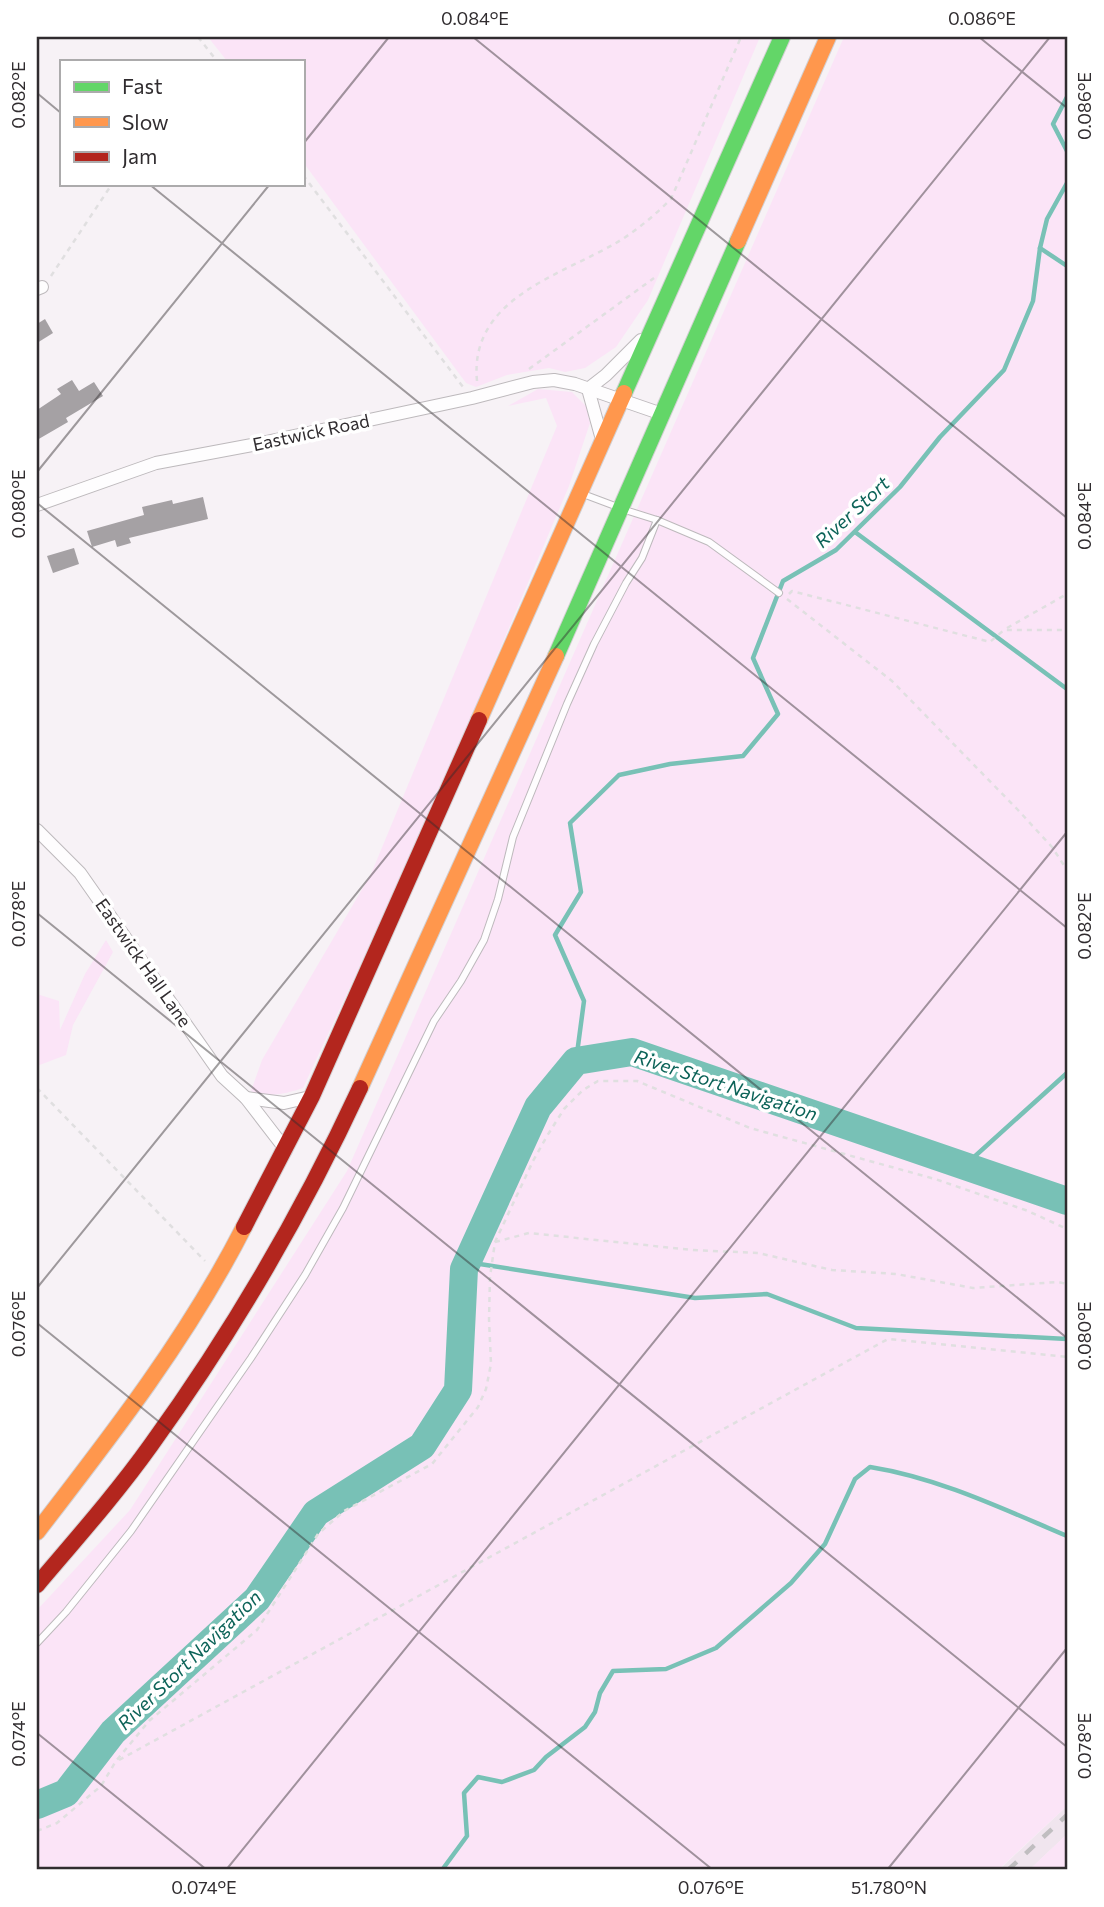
<svg xmlns="http://www.w3.org/2000/svg" width="1104" height="1907" viewBox="0 0 1104 1907" font-family="Commissioner,sans-serif">
	<rect width="100%" height="100%" fill="#f7f2f6"/>
	<path fill="#f0e5ee" d="M1067,1806l-1,29 -37,35h-30z"/>
	<g fill="#fbe4f7">
		<path d="M208,37h552l-112,263 -32,47 -31,21 -20,4 -16,-4 -42,7 -31,12 -10,-4 -163,-221v-101h-76z"/>
		<path d="M844,37h223v1769l-69,64h-961v-260l93,-100 217,-339z"/>
		<path d="M538,389l34,3 14,14 4,17 -21,63 -145,342 -121,260c-15,5 -36,11 -52,3l11,-31 109,-186 186,-448 -11,-28 -38,8z"/>
		<path d="M106,940l7,12 -40,73 -7,30 -29,11v-72l22,7 1,29 25,-56z"/>
		<path d="M1067,1834v36h-38l37,-35z"/>
	</g>
	<g fill="none" stroke-linecap="round" stroke-linejoin="round">
		<g stroke="#78c1b6" stroke-width="4.5">
			<path d="M1067,97l-14,27 14,27"/>
			<path d="M1040,248l27,18"/>
			<path d="M855,532l212,157"/>
			<path d="M576,1061l8,-60 -29,-66 26,-43 -11,-69 49,-48 51,-11 73,-8 35,-42 -25,-56 30,-77 53,-31 64,-63 40,-50 64,-67 29,-69 7,-53 7,-29 20,-36"/>
			<path d="M963,1167l104,-94"/>
			<path d="M467,1262l228,36 72,-4 89,34 211,11"/>
			<path d="M442,1870l25,-34 -3,-43 14,-16 24,5 32,-12 12,-13 39,-30 10,-15 5,-19 13,-22 53,-2 50,-21 75,-65 34,-39 30,-65 15,-12c69,11 133,42 197,69"/>
		</g>
		<path stroke="#78c1b6" stroke-width="28" d="M37,1805l29,-12 47,-61 144,-133 59,-86 106,-67 36,-56 6,-121 74,-162 38,-46 56,-9 435,149"/>
	</g>
	<g fill="#a5a1a4">
		<path d="M45,319l8,14 -16,10v-19z"/>
		<path d="M72,380l7,11 15,-9 9,14 -37,22 2,4 -31,18v-30l24,-16 -4,-5z"/>
		<path d="M203,497l5,22 -79,19 2,5 -14,4 -2,-7 -23,7 -5,-16 57,-16 -2,-8 30,-7 1,4z"/>
		<path d="M74,548l5,16 -26,9 -6,-17z"/>
	</g>
	<g fill="none" stroke-linecap="round" stroke-linejoin="round">
		<g stroke="#bdb9bc" stroke-width="8">
			<g id="lane">
				<path d="M583,494l32,12"/>
				<path d="M625,510l32,10 52,22 70,51"/>
				<path d="M37,1643l29,-31 65,-81 120,-173 54,-83 38,-67 91,-187 27,-40 23,-41 14,-41 15,-62 54,-133 27,-60 32,-61 16,-25 15,-38"/>
			</g>
		</g>
		<g stroke="#bdb9bc" stroke-width="14">
			<g id="street">
				<path d="M37,289l5,-2"/>
				<path d="M601,436l-13,-47 18,-14 35,-35"/>
				<path d="M37,505l119,-42 96,-18 220,-47 61,-16 21,-2 21,4 87,30"/>
				<path d="M37,830l43,43 142,203 24,22 40,52"/>
				<path d="M246,1098l38,5 26,-6"/>
			</g>
		</g>
		<g stroke="#d2d0d2" stroke-width="18">
			<g id="fast">
				<path d="M624,393l158,-356"/>
				<path d="M556,656l182,-415"/>
			</g>
		</g>
		<g stroke="#d2d0d2" stroke-width="18">
			<g id="slow">
				<path d="M738,241l90,-204"/>
				<path d="M479,720l145,-327"/>
				<path d="M360,1088l196,-432"/>
				<path d="M37,1532c75,-97 151,-195 207,-305"/>
			</g>
		</g>
		<g stroke="#d2d0d2" stroke-width="18">
			<g id="jam">
				<path d="M244,1227l68,-131 167,-376"/>
				<path d="M37,1585c39,-46 79,-91 114,-140 81,-112 151,-232 209,-357"/>
			</g>
		</g>
		<g stroke="#e0dfe0" stroke-width="2.5" stroke-dasharray="5 5" stroke-linecap="butt">
			<path d="M198,37l19,24"/>
			<path d="M303,175l160,212"/>
			<path d="M51,276l61,-92"/>
			<path d="M529,369l125,-91"/>
			<path d="M477,381c-8,-82 82,-105 139,-138 20,-12 39,-28 55,-44l70,-162"/>
			<path d="M789,594l3,-3 198,51 14,-12h63"/>
			<path d="M787,599l105,82 126,129 34,37 15,23"/>
			<path d="M1007,628l60,-34"/>
			<path d="M37,1088l168,173"/>
			<path d="M495,1242l34,-9 164,17 65,3 74,17 64,4 77,14 85,-6 9,2"/>
			<path d="M119,1760l769,-421 179,18"/>
			<path d="M37,1831l20,-8 44,-37 15,-25 33,-40 108,-91 61,-96 26,-23 88,-47 46,-57 8,-18 5,-25 -2,-45 1,-42 5,-35 38,-81 14,-25 17,-27 19,-19 15,-9h39l113,47 185,51 93,32 39,18"/>
		</g>
		<use href="#lane" stroke="#fefdfe" stroke-width="6"/>
		<use href="#street" stroke="#fefdfe" stroke-width="12"/>
		<use href="#fast" stroke="#63d668" stroke-width="16"/>
		<use href="#slow" stroke="#ff974d" stroke-width="16"/>
		<use href="#jam" stroke="#b3261e" stroke-width="16"/>
		<path stroke="#c0bec0" stroke-width="4.5" stroke-dasharray="12 12" stroke-linecap="butt" d="M1008,1870l59,-55"/>
	</g>
	<path fill="none" stroke="#302c2f" stroke-width="2" stroke-opacity="0.45" d="M473,37l594,481M979,37l88,71M37,93l24,20M303,144l86,-107M149,184l918,744M37,472l233,-288M37,503l1030,835M37,913l1030,834M37,1288l1013,-1251M37,1323l676,547M37,1733l170,137M226,1870l841,-1038M887,1870l180,-222"/>
	<g text-anchor="middle" stroke-width="7" stroke-linejoin="round" paint-order="stroke">
		<g font-size="18" fill="#302c2f" stroke="#fff">
			<text transform="translate(311 433) rotate(-12)" y="6">Eastwick Road</text>
			<text transform="translate(143 963) rotate(55)" y="6">Eastwick Hall Lane</text>
		</g>
		<g font-size="19" font-style="italic" fill="#0c6358" stroke="#fff">
			<text transform="translate(852 512) rotate(-43)" y="7">River Stort</text>
			<text transform="translate(726 1085) rotate(18)" y="7">River Stort Navigation</text>
			<text transform="translate(189 1660) rotate(-44)" y="7">River Stort Navigation</text>
		</g>
	</g>
	<rect width="1104" height="1907" fill="none" stroke="#ffffff" stroke-width="77"/>
	<rect x="60" y="60" width="245" height="126" fill="#ffffff" stroke="#acabac" stroke-width="2"/>
	<rect x="74" y="82" width="35" height="10" fill="#63d668" stroke="#acabac" stroke-width="2"/>
	<text x="122" y="94" font-size="21" fill="#302c2f">Fast</text>
	<rect x="74" y="117" width="35" height="10" fill="#ff974d" stroke="#acabac" stroke-width="2"/>
	<text x="122" y="130" font-size="21" fill="#302c2f">Slow</text>
	<rect x="74" y="152" width="35" height="10" fill="#b3261e" stroke="#acabac" stroke-width="2"/>
	<text x="122" y="164" font-size="21" fill="#302c2f">Jam</text>
	<rect x="38" y="38" width="1028" height="1830" fill="none" stroke="#302c2f" stroke-width="2.5"/>
	<g font-size="18" text-anchor="middle" fill="#302c2f">
		<text x="475" y="25">0.084°E</text>
		<text x="982" y="25">0.086°E</text>
		<text transform="translate(19 95) rotate(-90)" y="6">0.082°E</text>
		<text transform="translate(1085 106) rotate(-90)" y="6">0.086°E</text>
		<text transform="translate(19 504) rotate(-90)" y="6">0.080°E</text>
		<text transform="translate(1085 516) rotate(-90)" y="6">0.084°E</text>
		<text transform="translate(19 914) rotate(-90)" y="6">0.078°E</text>
		<text transform="translate(1085 926) rotate(-90)" y="6">0.082°E</text>
		<text transform="translate(19 1324) rotate(-90)" y="6">0.076°E</text>
		<text transform="translate(1085 1336) rotate(-90)" y="6">0.080°E</text>
		<text transform="translate(19 1734) rotate(-90)" y="6">0.074°E</text>
		<text transform="translate(1085 1746) rotate(-90)" y="6">0.078°E</text>
		<text x="204" y="1894">0.074°E</text>
		<text x="711" y="1894">0.076°E</text>
		<text x="889" y="1894">51.780°N</text>
	</g>
</svg>
